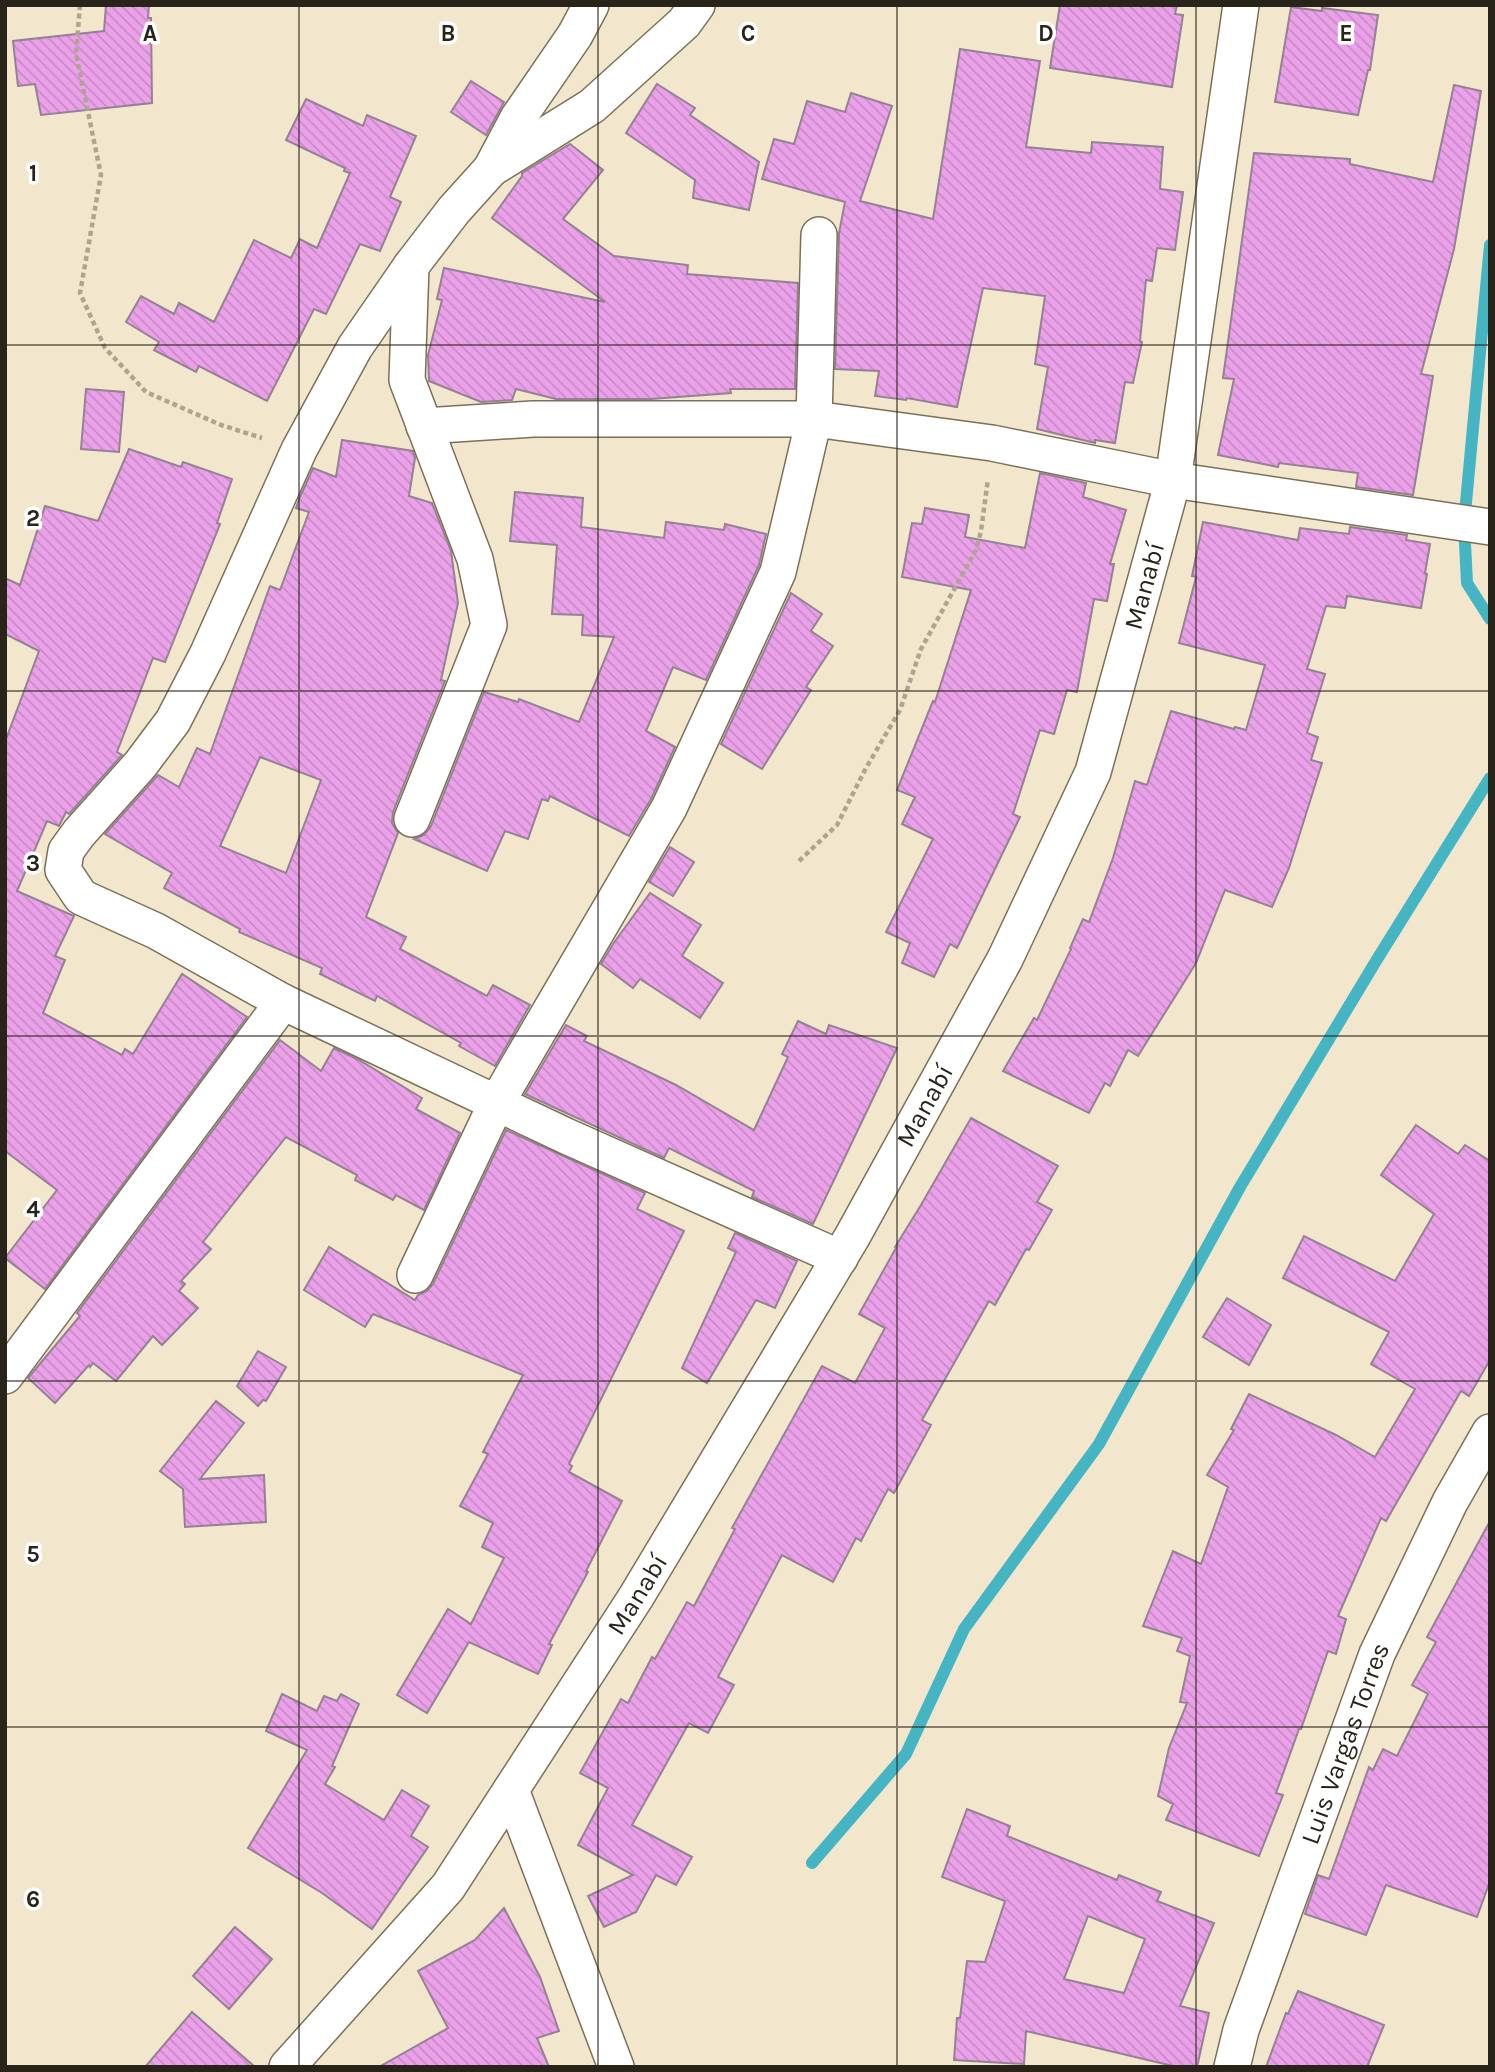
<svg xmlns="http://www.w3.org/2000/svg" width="1495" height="2072" viewBox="0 0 1495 2072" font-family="Karla,sans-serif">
	<defs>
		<pattern id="building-back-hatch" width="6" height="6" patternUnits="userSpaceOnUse" patternTransform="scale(1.75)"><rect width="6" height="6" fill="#eaa1e9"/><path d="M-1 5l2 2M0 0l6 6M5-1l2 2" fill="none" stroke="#c98ac7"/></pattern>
	</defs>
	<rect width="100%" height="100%" fill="#f2e7cc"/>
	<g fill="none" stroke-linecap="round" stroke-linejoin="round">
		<g stroke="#45b4c3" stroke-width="12">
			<path d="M1490,245l-26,279 3,59 23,36"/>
			<path d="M812,1863l94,-109 58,-125 135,-185 141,-257 136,-226 114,-183"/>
		</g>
	</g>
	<g fill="url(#building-back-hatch)" stroke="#958194" stroke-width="2" fill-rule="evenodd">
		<path d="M106,5h43l-1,13h3l1,85 -111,12 -6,-31 -17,2 -5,-45 91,-10z"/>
		<path d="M1060,5h117l-2,9 8,1 -11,72 -122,-19z"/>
		<path d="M1291,7l31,4v-3l56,7 -8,55h-2l-10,45 -83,-13z"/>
		<path d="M960,49l80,12 -14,86 65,6 1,-11 71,5 -3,42 23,3 -8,58 -18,-2 -5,33 -6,-1 -6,61 2,1 -9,41 -8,-1 -10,61 -20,-3v3l-58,-14 11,-62 -13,-3 10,-68 -62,-8 -26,119 -50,-9 -1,2 -31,-4 4,-25 -44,-2 4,-136 6,-31 -83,-23 12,-40 20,5 13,-43 38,11 6,-19 41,13 -32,95 73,18z"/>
		<path d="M471,81l33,21 -18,33 -35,-23z"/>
		<path d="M657,84l38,24 -5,7 69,47 -10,48 -56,-12 2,-18 -69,-47z"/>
		<path d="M1454,85l27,6 -27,158 -33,125 12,2 -20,119 -57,-8 2,-14 -79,-10 -1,4 -60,-12 16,-76 -11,-1 31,-225 96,6v5l83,18z"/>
		<path d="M306,99l57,27 4,-11 49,21 -26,61 11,5 -21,49 -20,-7 -34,70 -12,-5 -47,92 -68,-35 -3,6 -42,-22 5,-8 -33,-20 15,-26 33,18 5,-11 35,19 40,-82 37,18 9,-19 17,9 33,-75 -6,-2 1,-3 -59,-28z"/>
		<path d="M570,144l33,26 -40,49 51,37 74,9 -1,9 111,9 -3,106h-65l1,4 -80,6h-95l-40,-10 -4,11 -31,2 -52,-21 -1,-26 14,-55 -5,-1 7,-31 161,34 -113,-84 30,-42v-3z"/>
		<path d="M86,389l38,3 -5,60 -38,-3z"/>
		<path d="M342,440l71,11 2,7 -6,38 23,7 19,48 7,52 -17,77 4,1 -52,131 -1,11 6,10 -32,84 40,20 -6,12 87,47 6,-11 37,20 -35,61 -36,-20 2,-3 -84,-47 -2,5 -55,-27 2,-6 -83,-36 1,-3 -76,-41 8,-15 -67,-39 53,-59 21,12 18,-39 13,6 60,-168 10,4 29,-78 -13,-4 4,-11 13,-29 23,9zM260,757l61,23 -35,93 -66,-27z"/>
		<path d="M129,449l52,18 2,-5 49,17 -15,44 3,1 -55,138 -12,-4 -36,94 5,3 -53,59 -3,-2 -7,14 -12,-5 -30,70 57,25 -19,40 10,4 -22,53 79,42 3,-6 8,5 49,-80 65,43 -202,272 -40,-31 52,-68 -52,-39v-409l34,-91 -34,-17v-56l15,7 25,-79 53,15z"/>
		<path d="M1040,473l46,10 -3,14 43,13 -16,54h4l-7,37 -13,-2 -17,93 -10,-2 -13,44 -14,-4 -27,84 7,3 -63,131 -7,-4 -16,33 -32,-14 8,-20 -24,-11 47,-93 -31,-15 13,-27 -18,-7 36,-89 2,1 36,-112 -69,-13 10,-54 10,1 3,-16 44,7 -4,22 60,11z"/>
		<path d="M515,492l68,6 -2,29 83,11 2,-16 58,8 1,-6 41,10 -7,31 -53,115 -33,-13 -27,64 29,16 -24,52 -22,37 -79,-40 -2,5 -6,-2 -14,40 -23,-8 -18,40 -73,-32 10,-4 7,-9 53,-134 34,10 1,-3 60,23 35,-85 -32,-2 1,-20 -31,-1 5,-69 -47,-4z"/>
		<path d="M1203,522l95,18 2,-12 49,6 1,-7 57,8 -1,5 24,4 -5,29 2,1 -6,34 -74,-12 -2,12 -19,-2 -19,63 18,5 -18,59 11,4 -7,23 11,3 -33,105 -17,39 -47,-17 -29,73 -58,93 -10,-6 -18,36 -5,-3 -16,30 -86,-42 31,-53 3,2 34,-71 -1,-1 13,-29 6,3 24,-64 22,-77 12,4 24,-74 63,18 1,-2 11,3 19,-65 -86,-22 17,-66 -4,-1z"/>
		<path d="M791,593l31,21 -11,17 22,15 -27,41 5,3 -49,79 -41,-25z"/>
		<path d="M670,847l24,15 -21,34 -24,-14z"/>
		<path d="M650,893l51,32 -19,31 41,27 -23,35 -60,-39 -7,9 -32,-24 12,-20z"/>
		<path d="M798,1021l28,13 3,-9 68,23 -84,176 -61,-27 2,-6 -85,-43 -5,10 -139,-64 41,-69 21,11 -3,5 92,44 78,45 34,-73 -6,-3z"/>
		<path d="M280,1040l41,31 13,-23 25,12 63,38 -6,11 44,24 -36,77 -28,-15 -3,5 -38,-20 2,-5 -71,-38 -83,105 8,7 -30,32 4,3 -6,7 19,17 -36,37 -9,-9 -37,45 -23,-18 -3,4 -1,-2 -34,38 -27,-25 52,-62 -3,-3z"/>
		<path d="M971,1118l87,48 -21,36 15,8 -23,40 -3,-1 -31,56 -6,-4 -67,119 9,5 -37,68 -6,-4 -27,52 -5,-3 -23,44 -51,-27 -64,122 16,8 -26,48 -19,-10 -57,102 60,32 -16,28 -20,-10 -20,37 -32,15 -16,-31 45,-21 -55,-30 30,-57 -28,-15 41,-74 7,4 24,-46 3,2 32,-57 7,4 41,-77 -3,-1 90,-162 33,17 30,-55 -26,-14 37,-66 -1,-1 26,-42z"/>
		<path d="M1416,1125l42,29 7,-9 25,16v199l-21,36 -8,-5 -75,130 -5,-3 -43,98 8,3 -10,35 -8,-3 -27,78h-2l-23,64 7,2 -24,61 -93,-36 7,-16 -15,-8 11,-48 18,-45 -7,-1 10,-46 -13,-5 5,-13 -39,-12 30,-75 28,13 27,-77 -21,-12 27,-45 -3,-1 18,-35 87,41 39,22 40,-68 -44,-25 18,-32 -106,-54 21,-42 91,45 39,-67 -53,-39z"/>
		<path d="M506,1130l139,63 -8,16 47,22 -115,233 3,2 -3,6 53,29 -36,70 2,1 -39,72 3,1 -14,29 -69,-32 -42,71 -30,-18 51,-86 23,15 33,-66 -22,-11 11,-24 -33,-17 28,-52 -5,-2 40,-77 -150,-61 -8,13 -61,-37 25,-43 86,53 3,-5 9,-4 6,-7z"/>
		<path d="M735,1233l62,28 -22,47 -19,-8 -49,83 -25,-15 54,-116 -8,-4z"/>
		<path d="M1227,1298l44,27 -22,40 -46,-28z"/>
		<path d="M258,1351l28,16 -20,34 -3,-1 -5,6 -21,-20z"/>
		<path d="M216,1401l28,22 -44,56 64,-4 2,47 -81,5 -2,-38 -23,-18z"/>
		<path d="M1490,1521v360l-13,36 -91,-32 -20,50 -61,-21 13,-39 11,4 40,-112 4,3 10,-21 14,7 31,-62 -16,-9 24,-43 -9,-5z"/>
		<path d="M282,1694l35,17 7,-15 13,5 4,-7 18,10 -27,62 3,1 -10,17 59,36 18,-30 27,16 -18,30 17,11 -56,82 -50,-36 -74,-45 59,-98 -41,-19z"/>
		<path d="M967,1809l43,17 -3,10 110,44 2,-5 42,17 -4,9 57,22 -34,83 29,7 -12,54h-20l-151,-36 -2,33 -70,-4 3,-42h3l7,-57 18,1 20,-61 -63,-24zM1088,1916l57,23 -21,54 -60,-14z"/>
		<path d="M504,1908l36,69 19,54 -22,7 12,29h-170l69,-39 -30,-57 57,-31z"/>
		<path d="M235,1927l37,32 -43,50 -36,-33z"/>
		<path d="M1298,1991l86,34 -17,42h-101l20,-54 2,1z"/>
		<path d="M192,2012l63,55h-110z"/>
	</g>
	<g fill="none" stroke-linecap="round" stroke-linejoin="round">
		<g stroke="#7a7158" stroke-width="38">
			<g id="minor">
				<path d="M491,169l27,-51 57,-83 16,-30"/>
				<path d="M411,266l-4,114 68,179 14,66 -77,194"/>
				<path d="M424,426l109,-7h281l178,24 181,37 317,47"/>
				<path d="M283,1002l-127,-71 -75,-34 -18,-27 3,-19 13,-18 61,-68 33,-44 35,-68 91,-203 56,-103 56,-81 43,-56 37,-41 101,-63 92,-83 13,-18"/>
				<path d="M415,1275l82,-173 172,-294 109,-236 36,-153 5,-184"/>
				<path d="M5,1376l278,-374 283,134 274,122"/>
				<path d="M511,1790l105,277"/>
				<path id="s1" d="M287,2067l161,-180 188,-290 216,-360 153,-278 88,-187 80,-292 68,-475"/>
				<path id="s2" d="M1232,2067l9,-37 136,-376 73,-152 40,-70"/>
			</g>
		</g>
		<g stroke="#aea590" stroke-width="4.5" stroke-dasharray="5 3.5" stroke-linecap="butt">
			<path d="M80,5l-4,49 25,121 -21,118 25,55 41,44 75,33 41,13"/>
			<path d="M799,861l38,-36 29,-57 34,-58 21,-61 55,-99 5,-19 7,-52"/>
		</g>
		<use href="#minor" stroke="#fff" stroke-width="35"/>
	</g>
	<path fill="none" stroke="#28241a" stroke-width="2" stroke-opacity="0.55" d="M299,5v2062M598,5v2062M897,5v2062M1196,5v2062M5,345h1485M5,691h1485M5,1036h1485M5,1381h1485M5,1727h1485"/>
	<g text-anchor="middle" stroke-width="7" stroke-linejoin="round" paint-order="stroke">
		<g font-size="26" fill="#28241a" stroke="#fff">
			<text dy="9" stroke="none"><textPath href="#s1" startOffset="1724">Manabí</textPath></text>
			<text dy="9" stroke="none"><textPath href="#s1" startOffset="1157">Manabí</textPath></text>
			<text dy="9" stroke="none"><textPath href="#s1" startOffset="590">Manabí</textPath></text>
			<text dy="9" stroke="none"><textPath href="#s2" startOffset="343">Luis Vargas Torres</textPath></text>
		</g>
	</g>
	<g font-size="23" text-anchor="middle" font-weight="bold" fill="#28241a" stroke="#fff" stroke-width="7" stroke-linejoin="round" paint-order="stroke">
		<text x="150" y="41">A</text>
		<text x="448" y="41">B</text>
		<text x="748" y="41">C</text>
		<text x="1046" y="41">D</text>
		<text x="1346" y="41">E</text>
		<text x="33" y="181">1</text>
		<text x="33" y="526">2</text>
		<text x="33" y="871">3</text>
		<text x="33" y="1217">4</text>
		<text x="33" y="1562">5</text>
		<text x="33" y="1907">6</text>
	</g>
	<rect width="1495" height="2072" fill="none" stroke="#28241a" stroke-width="14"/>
</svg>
